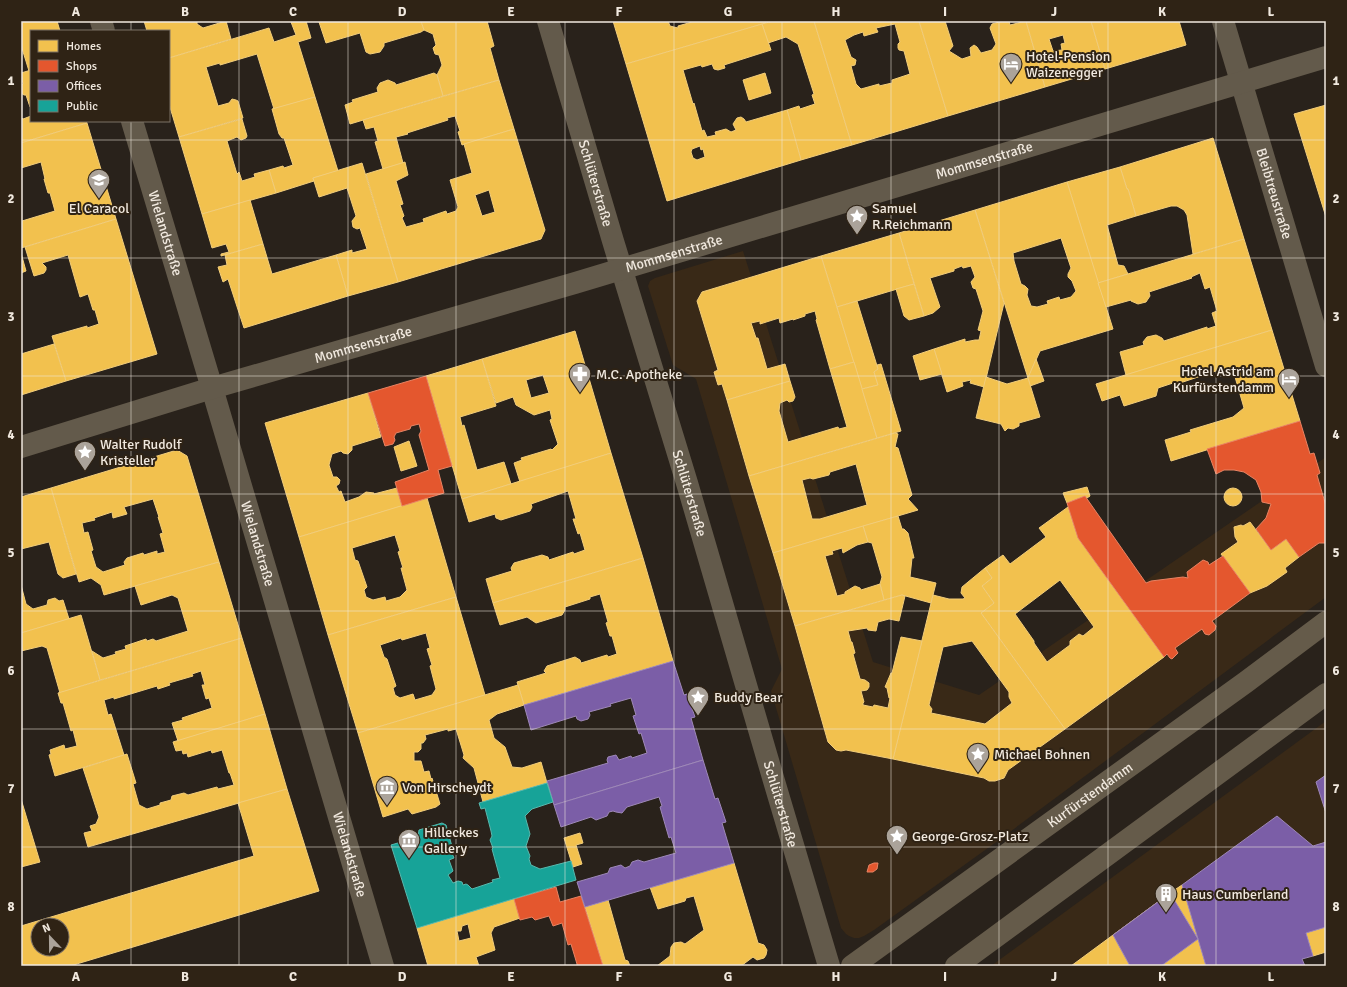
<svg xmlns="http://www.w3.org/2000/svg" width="1347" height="987" viewBox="0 0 1347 987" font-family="Signika,sans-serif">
	<rect width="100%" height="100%" fill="#29221b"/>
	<g fill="#392917">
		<path d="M743,251l130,411 106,33 347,-238v140l-327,243 -125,90 -10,6 -5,2h-5l-5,-2 -3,-2 -5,-6 -70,-237 11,-22 -86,-290 -23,-14 -25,-79 2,-5 5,-3z"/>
		<path d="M1326,721v137l-147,108h-188z"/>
	</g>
	<g fill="#f2c14e" stroke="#f2cd7a" fill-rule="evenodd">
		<path d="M21,21h36l3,10h-29v39l-2,1 -8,-26z"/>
		<path d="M144,21h53v3l6,4 23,-7 5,18 -62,19v-27h-22z"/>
		<path d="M294,21h12l5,17 -13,4 17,55 -41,12 -17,-55 -37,11v-2l-14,4 12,39 11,-3 3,-4 4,1 2,1 5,17 -64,19 -10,-33v-46l100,-30 5,14 22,-7 -5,-13z"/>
		<path d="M321,21h100l3,9 -3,2 -37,11v3l-4,6 -10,2 -4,-2 -6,-19 -34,10 -7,-21z"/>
		<path d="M421,21h61v1l5,-1 7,25 -4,2 9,32 -56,16 -6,-21 5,-10 -3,-10 -4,-1 -2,-6 3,-3 -3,-11 -9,-4z"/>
		<path d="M613,21h55l2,5 8,2v-2l14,-4 -1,-1h75v2l-140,41z"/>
		<path d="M773,21h41l38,124 -51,15 -14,-50 12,-4 1,3 15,-5 -3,-9 2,-1 -16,-50 -12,-7 -18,6 -6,-19z"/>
		<path d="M814,21h105l29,95 -96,29zM895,24l5,18 -2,2v4l1,2 5,1 6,23 -18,6v3l-13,3v-2l-18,5 -5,-5 -5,-18 4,-1 1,-5 -5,-3 -6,-17 9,-5 9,-3 1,4 14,-4 -2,-4z"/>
		<path d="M919,21h26l8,25 -4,5 13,8 9,-3 -1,-8 4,-3 3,2 4,6 11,-3 4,-6 -6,-16 2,-4 11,-3h6l1,4 16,-4 19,66 -97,29z"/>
		<path d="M1026,21h65l14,48 -60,18zM1063,35l2,8 -4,1 1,6 -9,1 -4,-12z"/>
		<path d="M1091,21h88l7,24 -81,24z"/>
		<path d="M762,24l9,26 -47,15 1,3 -7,2 -4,-1 -2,-5 -10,3 -1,-2 -18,5 10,34 1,-1 8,28 2,-1 3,7 9,-2 -1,-3 11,-3 5,3 5,-2 -3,-6 4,-6 4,-1 3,2 2,3 41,-12 14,50 -134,41 -41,-137zM700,146l1,4 2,-1 2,8 -8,3 -4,-2 -2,-6 1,-3z"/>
		<path d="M31,70v37h-1l-4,-12h-2l-3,-2v-7l2,-2 -2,-11z"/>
		<path d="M434,73l3,2 6,21 -93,28 -5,-19 8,-3 -1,-2 26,-8 -1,-4 3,-5 8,-3 7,3 1,2z"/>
		<path d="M765,73l6,20 -22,7 -6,-20z"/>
		<path d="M499,80l15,49 -52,16 -4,-13 2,-1 -5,-15 -8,2 1,2 -41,13 1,1 -12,3 7,26 -20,6 -8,-27 3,-1 -4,-14 -8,2 -3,-9z"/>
		<path d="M315,97l23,74 -25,7 1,3 -38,12 -7,-23 14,-4 1,2 9,-3 -9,-27h-2l-3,-4 -7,-25z"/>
		<path d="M1326,105v112l-32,-103z"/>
		<path d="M31,116v5h55l1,2 -66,20v-26l2,2z"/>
		<path d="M242,119l5,17 -1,2 -5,2 -4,-3 -10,4 10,33 2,-2 3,9 13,-4 -1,-3 15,-4 7,23 -74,21 -23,-77z"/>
		<path d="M87,123l29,96 -95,29v-29l1,2 33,-10 -5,-18h-2l-4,-14h1l-4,-17 -20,6v-25z"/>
		<path d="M514,129l31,101 -4,9 -143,43 -32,-108 39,-12 3,13 -12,6 7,23 -3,1 4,11 -2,2 4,9 18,-5 -1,-3 23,-8 1,3 9,-3 2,-4 -8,-27 22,-7 -8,-29zM489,190l6,22 -13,4 -7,-21z"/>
		<path d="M1213,138l31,101 -51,15 -6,-39 -3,-5 -7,-4h-6l-35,10 -8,-27h-1l-7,-22z"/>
		<path d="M362,163l36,119 -50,14 -12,-41 16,-5v3l15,-4 -7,-21 -3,1 -4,-2 -1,-6 4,-5 -9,-28 -28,9 -6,-19z"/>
		<path d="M1120,167l7,22h1l8,27 -29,9 11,40 6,1 4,8 -30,9 -31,-101z"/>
		<path d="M1067,182l46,147 -73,22 -12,27 -53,-168zM1061,238l10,30 -3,6v3l4,4 4,10 -5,6 -11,3 -1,-3 -12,4 1,3 -11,3 -6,-1 -4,-11 1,-6 -3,-3 -4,-2 -7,-23 -1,-8z"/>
		<path d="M250,200l13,44 -42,12v-2l8,-2 -3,-8 -14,4 -10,-34z"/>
		<path d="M975,210l29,93 -20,84 -14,-4 1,-3 -9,2 1,4 -16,6 -13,-43 31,-10v3l10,-2h4l2,-9 -3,-1 5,-19 -7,-22 -3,-1 -2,-6 4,-5 -4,-11 -8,2 -1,-2 -8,3v2l-24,7 10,29 -7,6 -9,3 -25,-83z"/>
		<path d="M116,219l41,135 -91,27 -14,-45 35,-10v2l12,-4 -4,-14h-2l-5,-16 -8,3 -12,-42 -26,8 4,4v3l-2,3 -10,3 -9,-29z"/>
		<path d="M899,233l15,51 -77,23 -16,-51z"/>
		<path d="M1244,239l28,91 -146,45 -6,-23 24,-7 -1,-3 4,-5 9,-2 6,3 2,3 43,-14v2l9,-3 -4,-13 5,-2 -7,-24 -5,2 -5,-16 -9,4 1,1 -43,14 1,4 -4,6 -8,2 -7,-3v-1l-25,7 -8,-24z"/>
		<path d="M263,244l9,30 64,-19 12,41 -104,32 -16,-49 -5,3 -5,-15 9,-2 -2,-10z"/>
		<path d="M21,253l5,18 -5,2z"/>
		<path d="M821,256l33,106 -24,7 -14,-49 1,-1 -2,-8 -10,3v2l-12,4v-1l-13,4 -1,-5 -19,6v-3l-9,2 5,15h2l9,31 18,-5 5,17 -63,19 -5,-16 -4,1 -4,-13 4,-2 -21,-69 5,-9z"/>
		<path d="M914,284l10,32 -15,4 -5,-4 -8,-27z"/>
		<path d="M857,301l21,68 -4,3 4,13 -16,4 -25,-82z"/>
		<path d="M1272,330l28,91 -129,40 -6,-21 26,-8 -1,-2 43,-13 11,-9 -11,-38 -10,3 -4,-3 -42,14 -1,-2 -18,6 -2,8 -32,10 -4,-11 -18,6 -6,-17z"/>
		<path d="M575,331l36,122 -91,29 -6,-19 8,-3 -1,-2 30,-9 1,1 6,-6 -8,-24 2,-1 -2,-9 -16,5 -18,-10 -3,-8 -17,6 -14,-44zM543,375l6,18 -18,5 -5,-18z"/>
		<path d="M54,344l12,37 -45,14v-41z"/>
		<path d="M934,349l8,25 -22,6 -7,-24z"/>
		<path d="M482,359l14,47 -36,11 2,9 2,-1 13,45 27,-8 7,22 -49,15 -36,-123z"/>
		<path d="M1036,359l8,22 -14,5 -2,-8z"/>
		<path d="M854,362l23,76 -128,38 -22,-76 63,-19 5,16 -2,4 -4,1 -2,-2 -7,3 -1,8 9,31 50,-15 1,2 8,-2 -17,-58z"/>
		<path d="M881,364l20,67 -24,7 -15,-49 16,-4 -4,-13 4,-3 -1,-4z"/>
		<path d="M986,377l21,7 21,-6 12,39 -21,6v3l-6,3 -5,-1 -3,3 -4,-7 -25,-6z"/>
		<path d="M368,393l13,44 -29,9v4l-4,4 -5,-1 -2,-2 -9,3 -3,11 4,12h4l3,3 -1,4 -3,2 3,6 2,-1 4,11 14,-5 7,-5 8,1v1l23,-6 5,18 -103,31 -34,-114z"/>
		<path d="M895,433l3,1 -3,13 3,1 14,47 -4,4 10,11 -145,43 -24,-77zM856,464l11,41 -47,14h-8l-10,-39 8,-2 3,1 16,-4 1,-3z"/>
		<path d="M409,441l8,25 -16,5 -7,-24z"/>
		<path d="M177,450l10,6 32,106 -115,33 -3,-10 -10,-7 -12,4 -28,-94zM153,499l6,18h-1l5,16 -3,1 5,18 -8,2v-3l-13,4 -1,-2 -16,5 -3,4 1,3 -22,7 -7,-5 -5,-16 2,-1 -5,-18 -4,1 -2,-10 13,-3 -1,-2 18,-6 1,6 14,-4 -3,-7z"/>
		<path d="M611,453l32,105 -150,45 -7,-24 26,-8 -1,-3 3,-5 28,-8 6,2 1,3 24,-8 1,2 11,-4 -5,-17 -2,1 -5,-15h3l-8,-28 -37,13 1,3 -2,4 -29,9 -5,-2 -1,-4 -26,8 -7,-23z"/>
		<path d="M1087,487l3,9 -3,2 -2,-2 -18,7 -4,-10z"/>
		<circle cx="1233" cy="497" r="9"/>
		<path d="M51,488l25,86 -13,4 -5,-4 -9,-32 -28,7v-52z"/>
		<path d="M427,498l29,99 -128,38 -29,-98zM395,535l5,16 -2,1 5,16h-2l6,22 -7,7 -14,4 -1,-4 -12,3 -7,-3 -2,-7 3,-3 -9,-26 -3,-1 -3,-12z"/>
		<path d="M1068,507l10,31 86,119 -99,72 -84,-116 13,-10 -12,-17 10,-8 -7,-10 18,-13 7,9 36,-27 -7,-9zM1060,580l34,47 -11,9 -4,-2 -9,7v4l-23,17 -13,-19v-2l-19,-27z"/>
		<path d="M898,516l4,13h2l4,4 6,25h-2l-2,19 26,6 -5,20 -29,-8 -18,5 -4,-16 2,-7 -10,-34 -4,-1 -5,-16z"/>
		<path d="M1250,522l21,28 15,-11 13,18 -14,11 2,4 -20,14 -17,7 -29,-39 17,-12 -3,-5 -1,-10 7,-2 2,1z"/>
		<path d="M863,526l5,16 -11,3 -14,8 -1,-5 -10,3 1,3 -8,2 12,40 8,-2v-2l10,-6 5,2 1,2 19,-6 4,16 -89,26 -22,-73z"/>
		<path d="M643,558l30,103 -149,44 -7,-23 29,-9 -2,-2 3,-5 28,-9 5,3 1,3 26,-8 1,2 9,-3 -5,-18h-2l-4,-13 2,-1 -8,-28 -10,3v2l-25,8v3l-3,5 -26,8 -9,-6 -27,8 -7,-22z"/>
		<path d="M219,562l23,76 -142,42 -8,-29 11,7 13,-4 -1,-2 11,-3 -1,-3 21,-7 1,2 6,-2 3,2 32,-10 -10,-33 -6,-3 -31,10 -6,-19z"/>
		<path d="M985,568l7,10 -10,8 12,17 -13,10 84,116 -57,41 -4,8 -9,3h-6l-5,-3 -91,-19 40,-164 16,4h14l2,-1 -4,-5 1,-6zM972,641l37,51v5l3,6 -27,21 -54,-11 1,-4 -3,-4 14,-58z"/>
		<path d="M21,585l5,19 7,5 14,-4 1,-5 7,-2 4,3 4,-1 6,19 -48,14z"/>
		<path d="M902,595l3,1 -6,25 -10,-2 -11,3 -2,9 -8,-1 -1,-2 -19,3 3,11h1l3,11 -2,1 7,25 5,1 4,3v4l-2,3 -6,1 3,11 -1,1v2l10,2 1,-2 14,3 2,-10h-1l-2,-10 -2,-1 6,-14h1l9,-36 21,4 -29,118 -47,-9 -5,1 -5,-1 -8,-8 -33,-116z"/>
		<path d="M456,597l29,98 -127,38 -30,-98zM426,633l4,15 -3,1 5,16 -2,1 6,23 -4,6 -17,5 -2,-6 -13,4 -5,-3 -2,-7 3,-2 -9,-27 -3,-2 -4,-12 21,-7 1,2z"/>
		<path d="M81,615l19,65 -40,13 -13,-45 -5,-2 -21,5v-18z"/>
		<path d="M242,638l23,76 -87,27 -6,-18 11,-3 -1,-2 30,-10 -3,-10 -3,1 -4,-14h3l-4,-14 -9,3 1,2 -24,7 1,2 -12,4 -1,-3 -43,13v-2l-10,3 4,15 3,-1 13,41 -69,21 -6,-21 2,-1 -1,-4 14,-5 1,4 12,-3 -4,-16 -2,1 -8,-28h-2l-3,-10z"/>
		<path d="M518,685l6,20 -27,9 -8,6 5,18 11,9 7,20 10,1 19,-6 6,21 -64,19 -9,-34 -11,-10 1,-3 -8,-26 -8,2v-2l-23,6 1,4 -3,4h-2v6l-3,3h-4v9h7l3,11 5,-1 2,8 1,-1 8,26 -4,3 -24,7 -4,-5 -25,8 -25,-84z"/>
		<path d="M265,714l22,75 -199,58 -4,-14 8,-2 -2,-5 6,-2 3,-7 -16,-49 44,-14 9,29 -3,1 6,21 8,4 13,-4v-2l11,-3 1,-4 12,-3 4,2 29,-8 1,2 16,-4 -4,-12h-1l-7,-23 -10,3 -1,-3 -23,7 -1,-4 -4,1 -1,-4 -6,1 -3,-9z"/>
		<path d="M287,789l32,102 -249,75h-49v-40l233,-70 -16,-53zM38,925h24v24h-24z"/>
		<path d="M21,799l19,63 -19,5z"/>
		<path d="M580,833l3,10 -7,2 6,19 -9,3 -9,-29z"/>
		<path d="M734,863l24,80 6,2 3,5 -1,5 -2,3 -7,2 -4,-3 -12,9h-84l13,-10 1,-9 3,-4 7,-1 4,2 19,-14 -10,-34 -8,2 -1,3 -27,8 -8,-22z"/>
		<path d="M1182,885l24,81h-135l99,-73z"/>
		<path d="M514,898l6,20 -26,9 -3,6 4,17 -19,7 3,9h-51l-11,-38zM468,924l3,14 -12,3 -2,-10h4l1,-5z"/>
		<path d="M608,900l17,60 3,1 2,5h-27l-18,-59z"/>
		<path d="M1326,927v25l-13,4 -7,-23z"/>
	</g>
	<g fill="#e4572e" stroke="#e88363">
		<path d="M426,376l26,90 -14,4 6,23 -42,13 -7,-24 34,-12 -10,-35 2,-4 -2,-7 -8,2 -1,3 -14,4 -2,4 1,3 -2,4 -8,2 -17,-53z"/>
		<path d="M1300,421l10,33 4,-1 6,20 -3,2 9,31v37h-7l-20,14 -13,-18 -15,11 -15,-21 10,-11 5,-14 -9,-2 -1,-10 -5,-12 -12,-8 -10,-2h-10l-8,4 -9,-25z"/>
		<path d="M1085,496l61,87 5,-2 32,-4 5,1 -1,-6 16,-12 5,2 1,3 14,-9 27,37 -38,28 4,5 -1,4 -6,5 -4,-1 -3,-5 -27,19 3,5 -6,6 -2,-1 -3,-4 -3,3 -86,-119 -11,-35z"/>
		<path d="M874,863h4l-1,6 -4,3h-6l2,-7z"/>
		<path d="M556,887l4,15 21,-6 22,70h-26v-2l-6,-20 -3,1 -6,-22 -9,3 -4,-10 -14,4 -3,-3 -12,3 -6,-21z"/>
	</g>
	<g fill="#7b5ea7" stroke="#9e88b8">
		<path d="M673,661l11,34 3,-1 8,23 -4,1 12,42 -149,45 -7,-24 61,-18 -1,-3 1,-3 8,-2 3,5 12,-4 1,2 15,-5 -6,-20 -2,1 -6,-18 3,-1 -5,-17 -21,6 1,2 -22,6 1,3 -2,4 -7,2 -4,-2 -1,-3 -45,14 -7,-25z"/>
		<path d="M703,760l12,39 3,-1 8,24 -4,1 12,40 -149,44 -8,-25 31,-9 2,-5 11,-3 4,3 5,-2 2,-4 6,-2 6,2 32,-9 -5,-16 -2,1 -9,-31 2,-1 -3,-9 -32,10 -5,6 -6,-1 -3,-1 -4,1 -2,4 -11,4 -5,-3 -30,10 -7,-22z"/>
		<path d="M1326,775v38l-10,-31z"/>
		<path d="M1277,816l36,30 13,-4v85l-20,6 7,23 -11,3 3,7h-99l-24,-81z"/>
		<path d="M1170,893l28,46 -37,27h-31l-17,-31z"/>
	</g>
	<path fill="#17a398" stroke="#58b8ad" d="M547,783l6,19 -21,7 -7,7 5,18 -4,12 4,10 -1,3 2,6 9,4 31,-8 5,19 -159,48 -26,-83 27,-8 1,-7 23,-7 4,2 7,25 -2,1 3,7 -5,2 4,11 -5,4 5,8 5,-2 4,1 1,3 3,-1 2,1 4,4 21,-7 -1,-2 8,-2 -8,-29 1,-1 -3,-8 2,-4 -1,-5 -6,-23 -4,1 -2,-6z"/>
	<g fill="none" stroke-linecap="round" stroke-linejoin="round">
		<g stroke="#635a4b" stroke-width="22">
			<path d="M101,21l3,10"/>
			<path id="s1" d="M548,21l65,220 74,242 87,298 55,185"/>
			<path id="s2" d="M1223,21l103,345"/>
			<path id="s3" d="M132,121l80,267 171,578"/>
			<path id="s4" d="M21,447l191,-59 363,-105 751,-226"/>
		</g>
		<g stroke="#655b4a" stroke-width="22">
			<path id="s5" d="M852,966l394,-284 80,-60"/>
			<path d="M956,966l370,-272"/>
		</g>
	</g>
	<path fill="none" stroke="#f1e9df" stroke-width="1" stroke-opacity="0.55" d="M131,21v10M239,21v945M348,21v945M456,21v945M565,21v945M674,21v945M782,21v945M891,21v945M999,21v945M1108,21v945M1216,21v945M131,121v845M21,140h1305M21,258h1305M21,376h1305M21,494h1305M21,611h1305M21,729h1305M21,847h1305"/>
	<defs>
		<g id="hotel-pin" transform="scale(1.15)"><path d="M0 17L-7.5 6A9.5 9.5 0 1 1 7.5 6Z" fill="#aba39a" stroke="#2f2315"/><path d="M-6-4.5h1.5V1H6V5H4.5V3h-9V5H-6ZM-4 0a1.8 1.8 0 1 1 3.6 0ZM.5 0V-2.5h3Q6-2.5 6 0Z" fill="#fff"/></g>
		<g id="school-pin" transform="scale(1.15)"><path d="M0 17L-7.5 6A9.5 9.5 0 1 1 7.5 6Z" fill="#aba39a" stroke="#2f2315"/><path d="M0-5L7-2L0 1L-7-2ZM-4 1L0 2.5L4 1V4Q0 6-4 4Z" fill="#fff"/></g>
		<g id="sight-pin" transform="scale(1.15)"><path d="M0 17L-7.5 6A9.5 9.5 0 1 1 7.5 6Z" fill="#aba39a" stroke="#2f2315"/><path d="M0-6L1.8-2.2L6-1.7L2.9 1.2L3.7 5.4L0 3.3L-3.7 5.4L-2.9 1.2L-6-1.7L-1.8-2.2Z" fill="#fff"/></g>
		<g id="pharmacy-pin" transform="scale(1.15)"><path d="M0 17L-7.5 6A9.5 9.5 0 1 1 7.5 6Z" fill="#aba39a" stroke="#2f2315"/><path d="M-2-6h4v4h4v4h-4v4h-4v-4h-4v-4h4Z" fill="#fff"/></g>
		<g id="museum-pin" transform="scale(1.15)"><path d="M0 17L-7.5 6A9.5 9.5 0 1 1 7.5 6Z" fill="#aba39a" stroke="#2f2315"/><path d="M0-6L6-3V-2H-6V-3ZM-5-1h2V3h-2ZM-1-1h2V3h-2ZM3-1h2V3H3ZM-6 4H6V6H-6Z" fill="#fff"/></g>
		<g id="building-pin" transform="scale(1.15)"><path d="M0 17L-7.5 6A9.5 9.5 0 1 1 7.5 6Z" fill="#aba39a" stroke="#2f2315"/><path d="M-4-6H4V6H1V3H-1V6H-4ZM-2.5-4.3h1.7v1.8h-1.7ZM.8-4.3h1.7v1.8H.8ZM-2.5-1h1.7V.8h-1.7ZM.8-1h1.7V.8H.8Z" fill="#fff"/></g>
	</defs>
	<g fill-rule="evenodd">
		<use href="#hotel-pin" x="1011" y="64"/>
		<use href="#school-pin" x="99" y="180"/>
		<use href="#sight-pin" x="857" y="216"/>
		<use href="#pharmacy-pin" x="580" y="374"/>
		<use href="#hotel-pin" x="1289" y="379"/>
		<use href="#sight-pin" x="85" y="452"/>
		<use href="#sight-pin" x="698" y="697"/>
		<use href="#sight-pin" x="978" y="754"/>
		<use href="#museum-pin" x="387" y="787"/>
		<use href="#sight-pin" x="897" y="836"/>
		<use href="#museum-pin" x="409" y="840"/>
		<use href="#building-pin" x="1166" y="894"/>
	</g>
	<g text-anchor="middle" stroke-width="4" stroke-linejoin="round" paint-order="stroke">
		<g font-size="14" fill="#f1e9df" stroke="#2f2315" text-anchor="start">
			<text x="1026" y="61">Hotel-Pension<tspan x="1026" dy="16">Waizenegger</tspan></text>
			<text x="99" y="213" text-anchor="middle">El Caracol</text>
			<text x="872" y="213">Samuel<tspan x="872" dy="16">R.Reichmann</tspan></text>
			<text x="1274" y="376" text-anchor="end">Hotel Astrid am<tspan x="1274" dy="16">Kurfürstendamm</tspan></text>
			<text x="596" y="379">M.C. Apotheke</text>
			<text x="100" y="449">Walter Rudolf<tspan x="100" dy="16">Kristeller</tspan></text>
			<text x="714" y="702">Buddy Bear</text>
			<text x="994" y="759">Michael Bohnen</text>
			<text x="402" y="792">Von Hirscheydt</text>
			<text x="424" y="837">Hilleckes<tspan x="424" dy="16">Gallery</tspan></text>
			<text x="912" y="841">George-Grosz-Platz</text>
			<text x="1182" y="899">Haus Cumberland</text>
		</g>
		<g font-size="14" fill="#f1e9df" stroke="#2f2315">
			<text dy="5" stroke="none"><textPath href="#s4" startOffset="1005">Mommsenstraße</textPath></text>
			<text dy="5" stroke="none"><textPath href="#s1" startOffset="169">Schlüterstraße</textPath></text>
			<text dy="5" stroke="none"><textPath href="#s2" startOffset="180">Bleibtreustraße</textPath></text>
			<text dy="5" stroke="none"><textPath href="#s3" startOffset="117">Wielandstraße</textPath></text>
			<text dy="5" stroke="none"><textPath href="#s4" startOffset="681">Mommsenstraße</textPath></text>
			<text dy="5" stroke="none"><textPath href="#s4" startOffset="357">Mommsenstraße</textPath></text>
			<text dy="5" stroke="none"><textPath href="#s1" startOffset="493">Schlüterstraße</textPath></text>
			<text dy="5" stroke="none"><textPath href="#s3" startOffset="441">Wielandstraße</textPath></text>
			<text dy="5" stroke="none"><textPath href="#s5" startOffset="293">Kurfürstendamm</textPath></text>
			<text dy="5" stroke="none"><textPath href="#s1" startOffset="817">Schlüterstraße</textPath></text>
			<text dy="5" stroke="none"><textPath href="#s3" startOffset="765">Wielandstraße</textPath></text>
		</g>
	</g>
	<rect width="1347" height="987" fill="none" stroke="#2f2315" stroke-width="44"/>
	<rect x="30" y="30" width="140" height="92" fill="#2f2315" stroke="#7d7266"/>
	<rect x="38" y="40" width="20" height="12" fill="#f2c14e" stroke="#7d7266"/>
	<text x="66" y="50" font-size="12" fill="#f1e9df">Homes</text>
	<rect x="38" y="60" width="20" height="12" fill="#e4572e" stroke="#7d7266"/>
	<text x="66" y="70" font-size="12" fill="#f1e9df">Shops</text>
	<rect x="38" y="80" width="20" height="12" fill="#7b5ea7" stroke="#7d7266"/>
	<text x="66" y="90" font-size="12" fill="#f1e9df">Offices</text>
	<rect x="38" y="100" width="20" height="12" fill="#17a398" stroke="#7d7266"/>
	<text x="66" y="110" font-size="12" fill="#f1e9df">Public</text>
	<g transform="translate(50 937) rotate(338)"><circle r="19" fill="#2f2315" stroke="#7d7266"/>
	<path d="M0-3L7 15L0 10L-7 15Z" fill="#aba39a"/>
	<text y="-6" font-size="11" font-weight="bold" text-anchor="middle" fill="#f1e9df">N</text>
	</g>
	<rect x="22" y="22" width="1303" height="943" fill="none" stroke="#f1e9df" stroke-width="1.5"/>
	<g font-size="13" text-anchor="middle" font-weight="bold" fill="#f1e9df">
		<text x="76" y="16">A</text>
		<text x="185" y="16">B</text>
		<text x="293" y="16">C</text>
		<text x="402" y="16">D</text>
		<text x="511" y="16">E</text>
		<text x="619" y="16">F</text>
		<text x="728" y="16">G</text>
		<text x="836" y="16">H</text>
		<text x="945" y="16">I</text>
		<text x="1054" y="16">J</text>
		<text x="1162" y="16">K</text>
		<text x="1271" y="16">L</text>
		<text x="11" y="85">1</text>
		<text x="1336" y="85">1</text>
		<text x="11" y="203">2</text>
		<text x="1336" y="203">2</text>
		<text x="11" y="321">3</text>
		<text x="1336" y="321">3</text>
		<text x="11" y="439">4</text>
		<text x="1336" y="439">4</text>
		<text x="11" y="557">5</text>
		<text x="1336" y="557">5</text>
		<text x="11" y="675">6</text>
		<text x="1336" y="675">6</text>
		<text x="11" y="793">7</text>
		<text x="1336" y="793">7</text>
		<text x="11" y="911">8</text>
		<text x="1336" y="911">8</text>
		<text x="76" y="981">A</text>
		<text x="185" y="981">B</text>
		<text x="293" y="981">C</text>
		<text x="402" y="981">D</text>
		<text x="511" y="981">E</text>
		<text x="619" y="981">F</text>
		<text x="728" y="981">G</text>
		<text x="836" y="981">H</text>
		<text x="945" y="981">I</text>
		<text x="1054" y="981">J</text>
		<text x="1162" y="981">K</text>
		<text x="1271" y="981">L</text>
	</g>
</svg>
